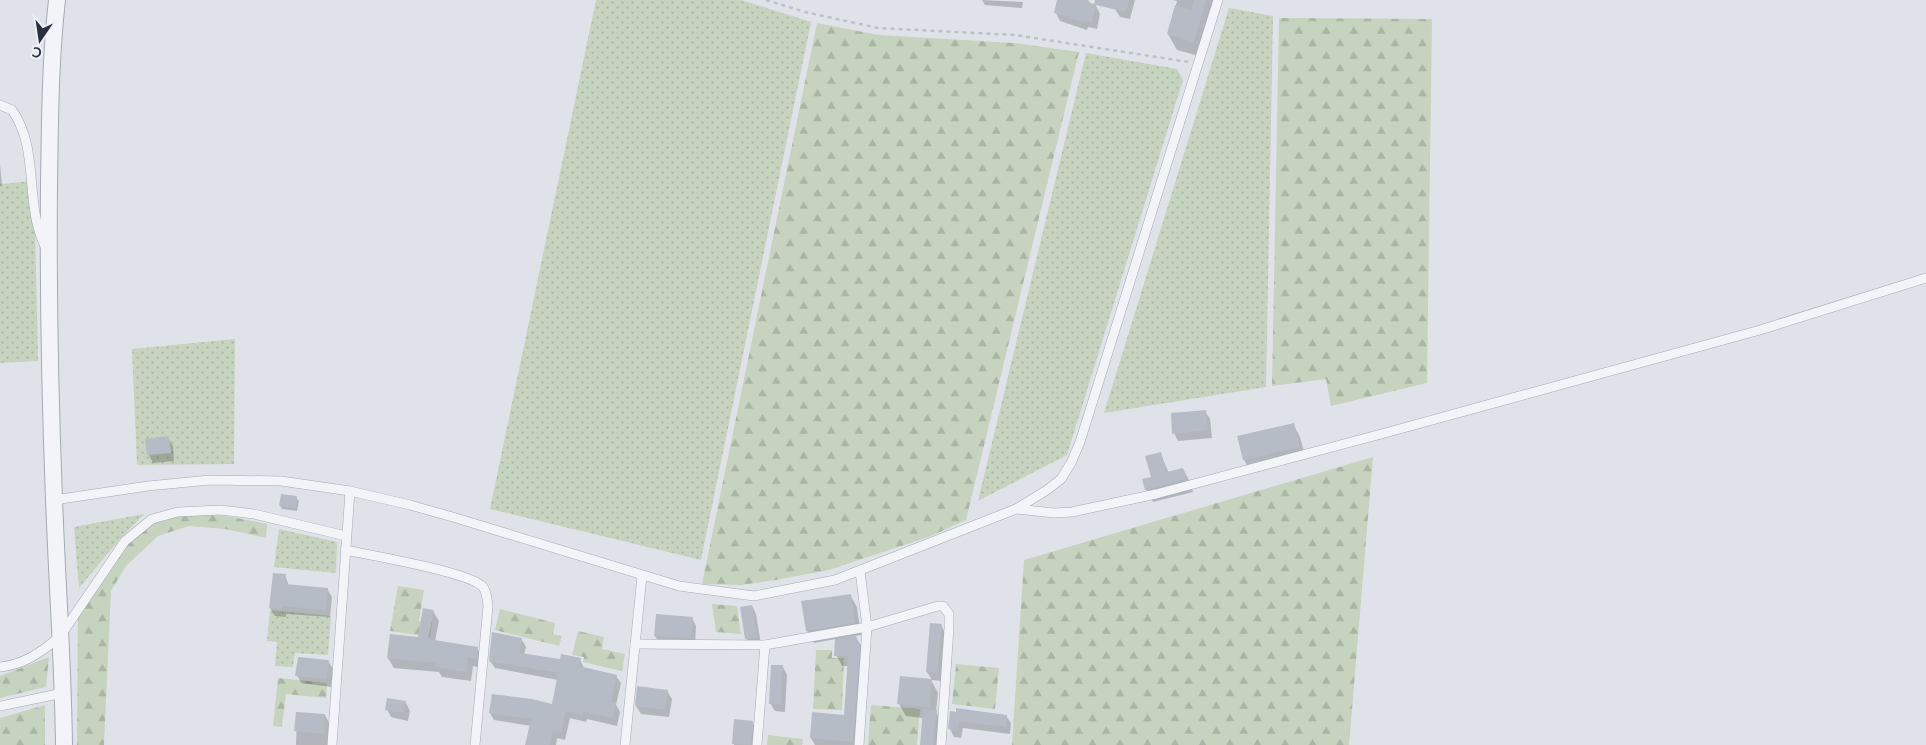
<svg xmlns="http://www.w3.org/2000/svg" width="1926" height="745" viewBox="0 0 1926 745" font-family="Mulish,sans-serif">
	<defs>
		<pattern id="grass-dots" width="8" height="8" patternUnits="userSpaceOnUse" patternTransform="scale(1.25)"><rect width="8" height="8" fill="#c5d3bf"/><path d="M2 2h.1M6 6h.1" fill="none" stroke="#a9b6a5" stroke-width="1.8" stroke-linecap="round"/></pattern>
		<pattern id="forest-firs" width="22" height="20" patternUnits="userSpaceOnUse" patternTransform="scale(1.25)"><rect width="22" height="20" fill="#c5d3bf"/><path d="M5 1l3.5 6h-7zM16 11l3.5 6h-7z" fill="#a9b6a5"/></pattern>
	</defs>
	<rect width="100%" height="100%" fill="#dfe3e9"/>
	<g fill="url(#grass-dots)">
		<path d="M596,0h145l70,22 -110,538 -211,-51z"/>
		<path d="M1229,8l44,8 -7,371 -162,26z"/>
		<path d="M1086,53l91,16 6,11 -116,375 -89,46z"/>
		<path d="M34,181l4,180 -38,2v-179z"/>
		<path d="M235,339l-1,125 -97,1 -5,-116z"/>
		<path d="M144,514l-24,25 -41,49 -5,-61z"/>
		<path d="M279,529l58,13 -1,31 -62,-6z"/>
		<path d="M270,610l61,6 -3,39 -33,-2 -2,14 -18,-1 2,-24 -10,-1z"/>
	</g>
	<g fill="url(#forest-firs)">
		<path d="M1279,18l153,1 -5,364 -96,23 -5,-27 -54,7z"/>
		<path d="M817,23l61,12 136,8 65,9 -113,468 -35,16 -102,34 -53,10 -35,5 -39,-1z"/>
		<path d="M1373,457l-24,288h-337l12,-185z"/>
		<path d="M188,514l38,2 41,8 -1,14 -41,-9 -36,-3 -31,10 -32,30 -15,25 -7,154h-27l1,-138 50,-64 28,-21z"/>
		<path d="M398,586l26,4 -5,31 13,2 -2,14 -40,-6z"/>
		<path d="M712,604l25,2 4,28 -25,-2z"/>
		<path d="M500,609l55,14 -2,11 9,2 -3,10 -64,-16z"/>
		<path d="M578,631l26,6 -2,12 23,5 -3,17 -39,-9 1,-5 -12,-2z"/>
		<path d="M816,650h16v8h12l-2,52 -29,-1z"/>
		<path d="M49,657l-3,30 -46,11v-22z"/>
		<path d="M956,664l43,4 -4,41 -43,-5z"/>
		<path d="M278,678l49,5 -1,15 -40,-4 -4,33 -9,-1z"/>
		<path d="M45,705v40h-45v-27z"/>
		<path d="M871,705l49,4 -3,36h-49z"/>
		<path d="M768,735l35,4 -1,6h-35z"/>
	</g>
	<g fill="#0003">
		<path d="M982,0l41,2 -1,6 -37,-3z"/>
		<path d="M1066,0h22l3,4 5,2 4,8 -3,15 -9,-2 -1,3 -27,-9 -4,-8z"/>
		<path d="M1117,0h18l-5,19 -10,-2 -5,-8z"/>
		<path d="M1173,0h47l-17,57 -26,-7 -9,-16 9,-33z"/>
		<path d="M0,164l2,22h-2z"/>
		<path d="M1205,411l5,8 2,19 -34,3 -4,-8z"/>
		<path d="M1293,424l7,13 6,22 -55,13 -7,-12 -6,-23z"/>
		<path d="M168,438l5,8 1,15 -21,2 -4,-8 -2,-15z"/>
		<path d="M1160,453l9,20 14,-4 7,13 3,10 -40,10 -7,-13z"/>
		<path d="M296,498l3,3 -2,10 -15,-2 -2,-4z"/>
		<path d="M285,575l4,11 38,3 5,8 -2,20 -44,-3v3l-11,-1 -5,-8z"/>
		<path d="M850,595l7,12 4,28 -6,1 7,11 -3,98h-44l-4,-7 34,-22 4,-50h-7l-6,-11v-16l-22,4 -7,-12 -4,-29z"/>
		<path d="M752,606l4,8 5,31 -10,1 -5,-8z"/>
		<path d="M433,611l6,10 -4,20 42,7 6,10 -1,10 -9,-2 -2,15 -29,-4 -3,-5 -45,-4 -6,-10 31,-19z"/>
		<path d="M692,618l4,8 -1,20 -35,-2 -5,-8z"/>
		<path d="M941,625l4,8 -4,48 -9,-1 -5,-8z"/>
		<path d="M522,640l4,7 -2,8 37,6 19,-1 4,8 32,8 5,7 -5,22 4,7 -3,14 -30,-7 -1,3 -16,-4 -5,22 -8,-2 -1,7h-29l4,-19 -37,-6 -4,-7 63,-8 5,-25 -63,-12 -5,-7z"/>
		<path d="M328,661l5,8 -2,18 -30,-4 -4,-8z"/>
		<path d="M783,667l4,8 -2,37 -10,-1 -5,-8z"/>
		<path d="M931,680l7,13 -2,19 7,12 -2,21h-20l2,-27 -17,-2 -7,-12z"/>
		<path d="M667,691l5,8 -3,18 -28,-3 -5,-8z"/>
		<path d="M406,703l4,8 -2,10 -17,-4 -4,-8z"/>
		<path d="M297,713l28,2 5,10 -1,20h-33z"/>
		<path d="M951,713l55,3 5,7 -1,11 -47,-6 -2,10 -7,-1 -4,-8z"/>
		<path d="M736,720l16,2 5,8 -1,15h-22z"/>
	</g>
	<g fill="#b6bcc6">
		<path d="M1057,0h30v2l7,2 1,-4h34l-3,12 -30,-7 -4,17 -9,-2v2l-13,-3v-2l-16,-4z"/>
		<path d="M1194,0h12l-12,42 -27,-8 8,-29 16,5z"/>
		<path d="M1206,410l2,20 -36,4 -1,-21z"/>
		<path d="M1294,423l6,24 -57,13 -6,-24z"/>
		<path d="M169,436l2,17 -24,2 -2,-16z"/>
		<path d="M1161,452l6,20 16,-4 4,11 -42,11 -3,-11 9,-2 -6,-21z"/>
		<path d="M281,494l16,2 -1,12 -17,-2z"/>
		<path d="M273,573l13,1 -1,10 43,4 -2,22 -44,-4v3l-13,-1z"/>
		<path d="M851,594l4,29 -49,8 -5,-30z"/>
		<path d="M752,605l5,33 -12,1 -5,-32z"/>
		<path d="M423,608l11,2 -6,29 50,8 -1,12 -9,-2 -2,15 -31,-5v-4l-48,-5 3,-24 28,3z"/>
		<path d="M656,614l37,3 -2,21 -37,-2z"/>
		<path d="M930,623l12,1 -5,49 -11,-1z"/>
		<path d="M492,632l30,6 -2,15 40,6 1,-5 20,4 -2,8 38,9 -6,27 5,1 -3,15 -30,-6 -1,3 -16,-4 -5,22 -8,-2 -3,14h-25l6,-26 -42,-6 3,-19 40,5 20,5 6,-31 -69,-12z"/>
		<path d="M856,635l2,10h2l-7,97 -43,-4 2,-26 32,3 4,-59h-14l1,-17z"/>
		<path d="M298,657l31,3 -2,19 -32,-3z"/>
		<path d="M771,665h12l-2,39h-12z"/>
		<path d="M900,676l32,3 -3,28 -32,-3z"/>
		<path d="M637,686l31,4 -3,20 -30,-4z"/>
		<path d="M387,698l19,3 -2,12 -19,-3z"/>
		<path d="M956,708l51,7 -1,12 -47,-6 -2,10 -9,-2 2,-18 6,1z"/>
		<path d="M923,709l14,1 -4,35h-13z"/>
		<path d="M296,712l29,2 -1,20 -30,-3z"/>
		<path d="M734,719l19,2 -2,24 -19,-1z"/>
	</g>
	<g fill="none" stroke-linecap="round" stroke-linejoin="round">
		<g stroke="#a4aab3" stroke-width="10">
			<g id="lane">
				<path d="M0,105l12,5c28,39 12,94 33,136"/>
				<path d="M54,500l94,-14 62,-6 71,1 69,10 60,14 46,13 223,68 75,10 81,-16 181,-71 31,-19 14,-11 10,-16 9,-21 138,-442"/>
				<path d="M1016,509l38,4 18,-1 84,-18 229,-61 375,-103 166,-52"/>
				<path d="M345,550c24,5 125,22 138,37 4,5 4,13 5,19l-13,139"/>
				<path d="M635,644l130,1 -8,100"/>
				<path d="M765,645l102,-18 71,-21h5l6,8v14l-8,117"/>
				<path d="M0,667c24,-2 44,-16 61,-32l64,-94 27,-22 26,-7 42,-2 34,4 92,22"/>
				<path d="M0,706l63,-13"/>
				<path d="M332,745l18,-254"/>
				<path d="M625,745l17,-169"/>
				<path d="M859,745l8,-118 -7,-56"/>
			</g>
		</g>
		<g stroke="#a4aab3" stroke-width="18">
			<path id="street" d="M57,0c-7,61 -7,123 -8,185 -1,105 1,210 5,314 3,82 9,164 10,246"/>
		</g>
		<path stroke="#bdc1c8" stroke-width="2.5" stroke-dasharray="4 4" stroke-linecap="butt" d="M766,0l39,12 73,16 137,7 174,27"/>
		<use href="#lane" stroke="#f2f4f7" stroke-width="9"/>
		<use href="#street" stroke="#f2f4f7" stroke-width="16"/>
	</g>
	<g transform="translate(40 40) rotate(193)" stroke="#eef2f6" stroke-width="4" paint-order="stroke">
	<path d="M0-4L9 19L0 12L-9 19Z" fill="#273141"/>
	<text y="-8" font-size="14" font-weight="bold" text-anchor="middle" fill="#273141">С</text>
	</g>
</svg>
